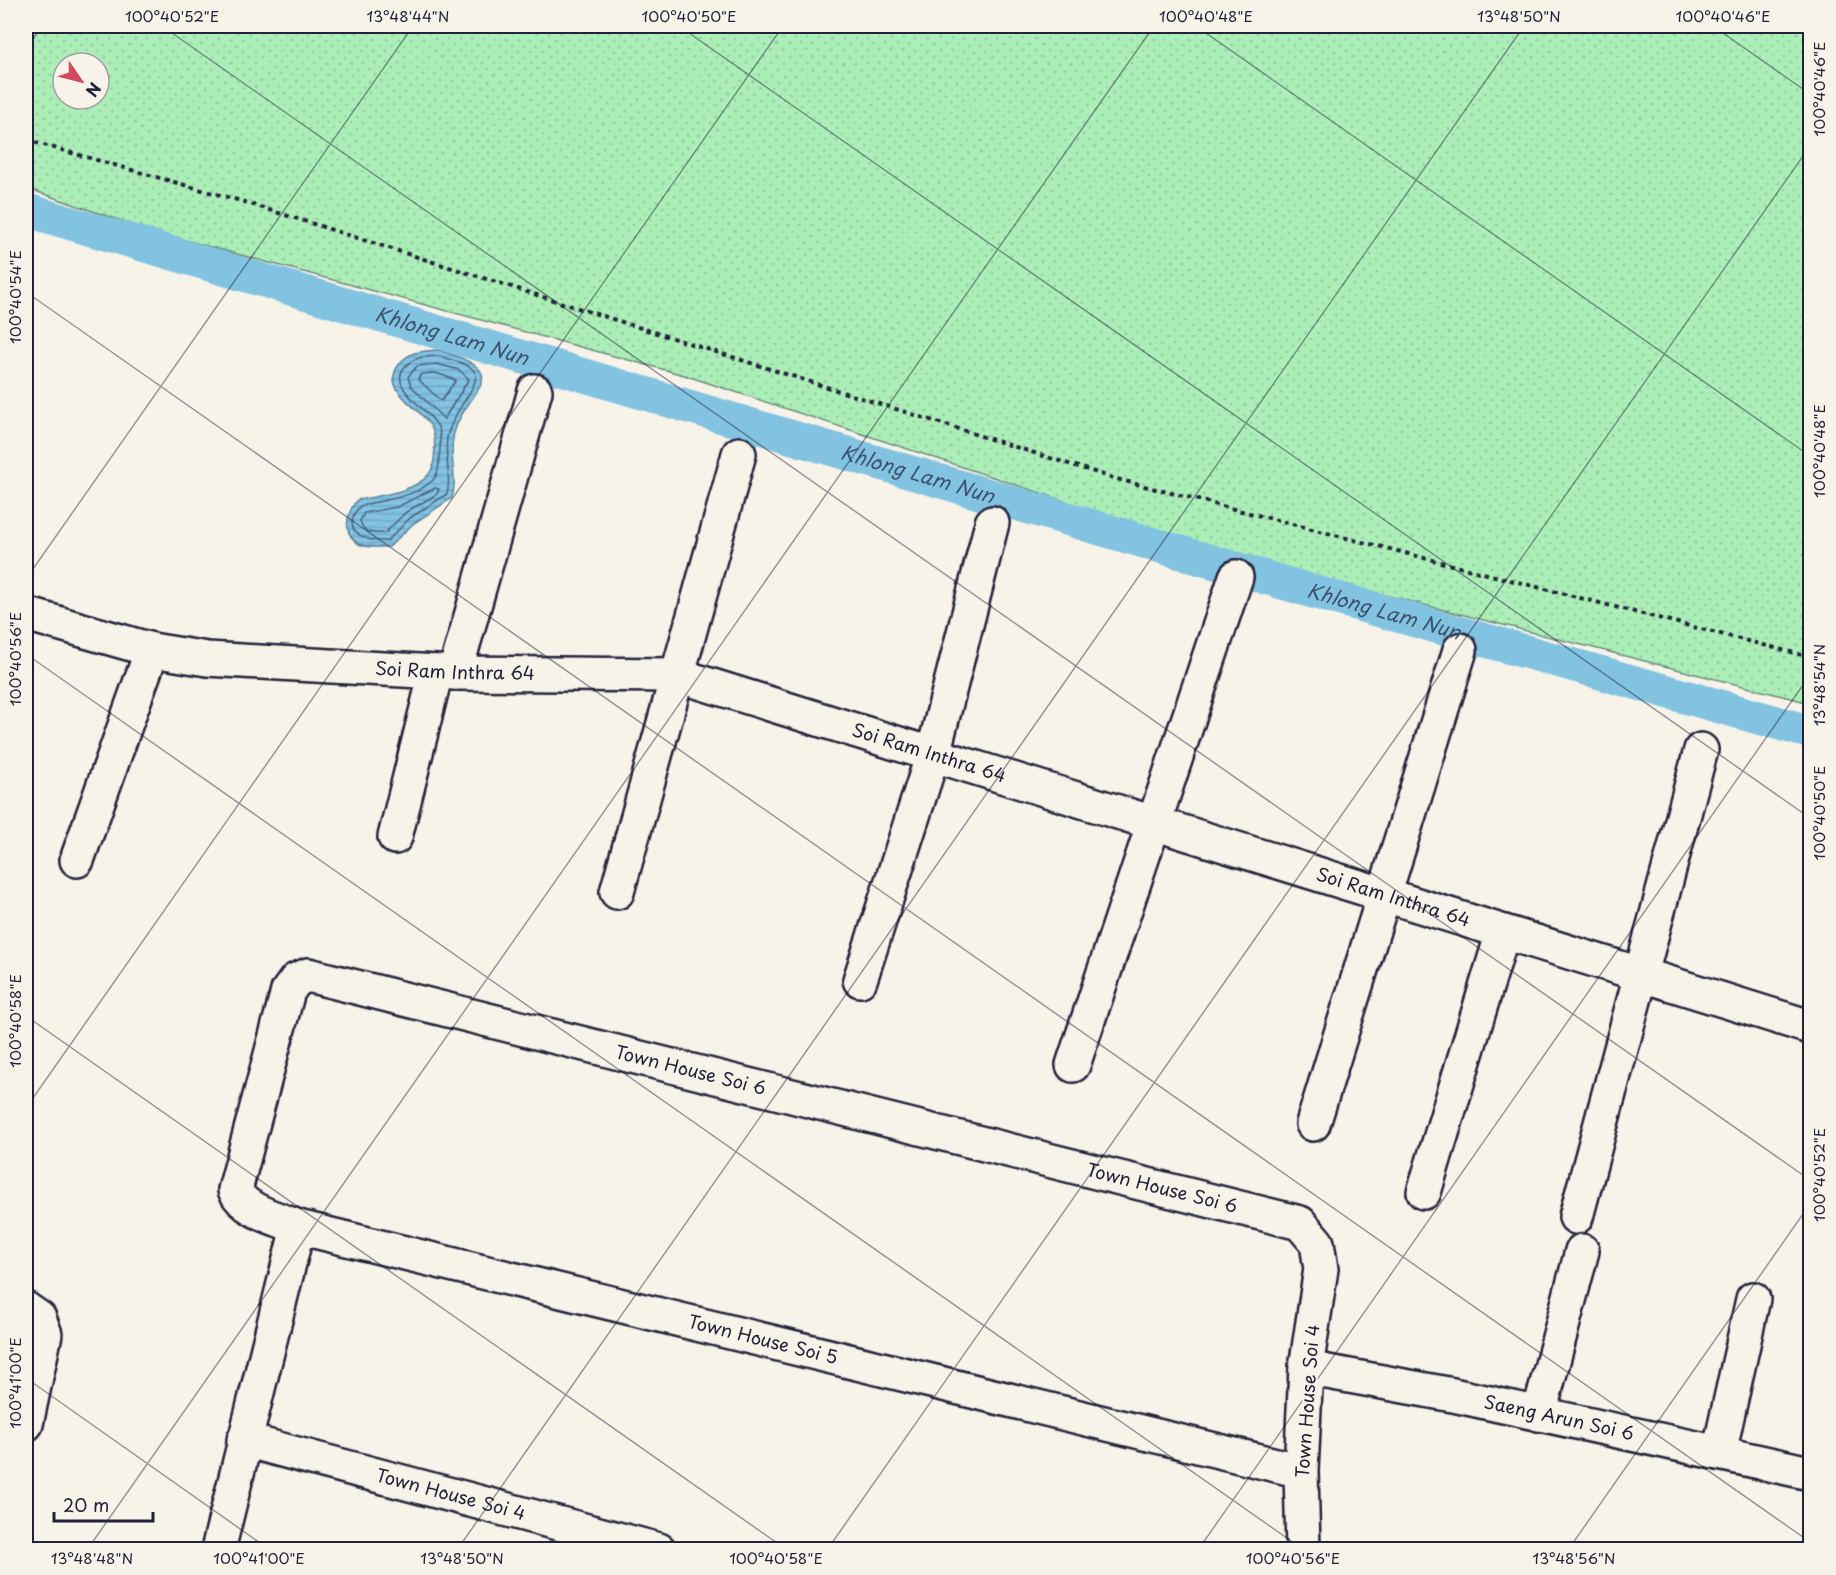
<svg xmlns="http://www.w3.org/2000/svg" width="1836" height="1575" viewBox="0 0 1836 1575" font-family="'Playpen Sans',sans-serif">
	<defs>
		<pattern id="grass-dots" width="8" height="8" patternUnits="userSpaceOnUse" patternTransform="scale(1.5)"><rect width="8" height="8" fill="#aceeb7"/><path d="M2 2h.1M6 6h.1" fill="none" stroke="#94cc9e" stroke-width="1.8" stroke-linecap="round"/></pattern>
		<pattern id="water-rules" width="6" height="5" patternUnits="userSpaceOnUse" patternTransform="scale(1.5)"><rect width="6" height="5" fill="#82c3e2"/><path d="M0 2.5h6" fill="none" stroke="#70a7c3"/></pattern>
	</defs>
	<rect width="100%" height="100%" fill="#f7f3e8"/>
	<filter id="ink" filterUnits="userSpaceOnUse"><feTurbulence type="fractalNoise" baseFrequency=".0167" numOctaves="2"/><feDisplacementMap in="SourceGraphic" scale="12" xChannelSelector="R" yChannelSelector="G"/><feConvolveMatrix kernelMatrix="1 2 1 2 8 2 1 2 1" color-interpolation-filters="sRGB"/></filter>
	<g filter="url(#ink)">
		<path fill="url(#grass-dots)" stroke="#678879" stroke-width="1.5" fill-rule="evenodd" d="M26,26h1784v677l-582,-148 -544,-180 -536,-145 -122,-42zM63,63h36v36h-36z"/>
		<path fill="url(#water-rules)" stroke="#5c839f" stroke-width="1.5" d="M438,350c85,25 24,39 15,88 -4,20 5,40 -1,60l-38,25 -25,24c-9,0 -23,1 -30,-3 -18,-11 -12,-31 -2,-44 20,-4 59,-8 72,-26 7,-8 7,-35 3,-45 -7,-20 -52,-37 -34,-63 10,-15 23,-15 40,-16z"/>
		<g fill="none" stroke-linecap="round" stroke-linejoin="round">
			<g stroke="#48627e" stroke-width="1.5">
				<path d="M437,356c11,3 31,6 38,16 6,10 -18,37 -22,49 -2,5 -6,12 -6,18 -3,18 5,37 0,55l-37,24 -23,23c-22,1 -48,-10 -27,-35 24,-7 53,-7 73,-26 5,-5 6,-14 6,-21 1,-10 3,-23 -1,-32 -8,-18 -50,-38 -34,-59 9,-11 19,-11 33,-12z"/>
				<path d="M437,364l22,6 10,9 -25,40 -33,-33 -3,-9 9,-11z"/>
				<path d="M436,373l20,7 -15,21 -23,-22 3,-5z"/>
				<path d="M435,488l4,1 -2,5 -31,18 -21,21c-12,1 -21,1 -25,-12l4,-8 33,-6z"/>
			</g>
			<path stroke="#82c3e2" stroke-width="34" id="s1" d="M26,210l1285,381 499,141"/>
			<g stroke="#22223b" stroke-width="38">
				<g id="street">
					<path id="s2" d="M26,614l126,36 55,9 248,14 222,2 1133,352"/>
					<path d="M455,673l80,-282"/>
					<path d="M395,837l41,-165"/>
					<path d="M77,860l75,-210"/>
					<path d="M617,892l122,-438"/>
					<path d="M860,980l73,-226 59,-231"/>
					<path d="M1073,1065l163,-488"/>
					<path d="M1313,1124l147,-474"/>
					<path d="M1424,1192l79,-260"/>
					<path d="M1576,1217l125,-467"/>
					<path d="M26,1309l13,9 6,16 -19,90"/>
					<path id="s3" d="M1306,1368l147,27 357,78"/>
					<path d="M1539,1414l43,-163"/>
					<path id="s4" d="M244,1440l415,110"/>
					<path d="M1719,1453l34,-154"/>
					<path id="s5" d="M1301,1471l-1003,-244c-21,-9 -53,-15 -63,-37l53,-199 8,-11 12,-5 992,248 17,20 4,26 -15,99 -5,103 2,79"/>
					<path d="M218,1550l80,-323"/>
				</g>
			</g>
			<path stroke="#22223b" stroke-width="4" stroke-dasharray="4.5 4.5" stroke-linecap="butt" d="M26,140l215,61 872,277 697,179"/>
			<use href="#street" stroke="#f7f3e8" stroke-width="33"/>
		</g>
	</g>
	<path fill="none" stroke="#22223b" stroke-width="1.5" stroke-opacity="0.45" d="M162,26l1648,1154M679,26l1131,792M1196,26l614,430M1713,26l97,68M26,50l16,-24M26,292l1784,1250M26,579l387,-553M26,654l1278,896M26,1016l761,534M26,1108l757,-1082M26,1378l244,172M87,1550l1067,-1524M457,1550l1067,-1524M827,1550l983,-1404M1198,1550l612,-875M1568,1550l242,-346"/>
	<g text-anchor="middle" stroke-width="4.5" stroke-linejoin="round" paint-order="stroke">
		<g font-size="18" fill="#22223b" stroke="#f7f3e8">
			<text dy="6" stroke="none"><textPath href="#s2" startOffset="435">Soi Ram Inthra 64</textPath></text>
			<text dy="6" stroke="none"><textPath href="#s2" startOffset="921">Soi Ram Inthra 64</textPath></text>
			<text dy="6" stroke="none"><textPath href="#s2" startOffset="1407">Soi Ram Inthra 64</textPath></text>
			<text dy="6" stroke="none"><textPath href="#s5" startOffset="1734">Town House Soi 6</textPath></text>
			<text dy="6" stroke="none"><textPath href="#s5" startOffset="2220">Town House Soi 6</textPath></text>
			<text transform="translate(763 1340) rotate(14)" y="6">Town House Soi 5</text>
			<text transform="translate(1308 1401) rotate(-86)" y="6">Town House Soi 4</text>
			<text dy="6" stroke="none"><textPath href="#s3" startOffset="258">Saeng Arun Soi 6</textPath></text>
			<text dy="6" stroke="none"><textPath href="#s4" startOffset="214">Town House Soi 4</textPath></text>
		</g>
		<g font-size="20" font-style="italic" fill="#3f526d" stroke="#f7f3e8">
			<text dy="7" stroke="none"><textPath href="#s1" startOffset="444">Khlong Lam Nun</textPath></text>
			<text dy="7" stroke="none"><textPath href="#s1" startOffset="930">Khlong Lam Nun</textPath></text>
			<text dy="7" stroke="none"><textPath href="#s1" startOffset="1416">Khlong Lam Nun</textPath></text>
		</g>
	</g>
	<rect width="1836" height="1575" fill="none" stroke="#f7f3e8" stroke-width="66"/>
	<g transform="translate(81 81) rotate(125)"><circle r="28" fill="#f7f3e8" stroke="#a29fa3" stroke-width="1.5"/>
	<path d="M0-4.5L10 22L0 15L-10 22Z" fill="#d1495b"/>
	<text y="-9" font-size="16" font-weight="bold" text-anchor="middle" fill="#22223b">N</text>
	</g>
	<path d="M54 1512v9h99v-9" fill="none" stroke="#22223b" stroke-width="3"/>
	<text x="63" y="1512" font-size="18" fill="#22223b" stroke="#f7f3e8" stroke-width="4.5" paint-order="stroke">20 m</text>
	<rect x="33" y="33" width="1770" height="1509" fill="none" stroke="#22223b" stroke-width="2"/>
	<g font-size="15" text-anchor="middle" fill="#22223b">
		<text x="172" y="22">100°40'52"E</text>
		<text x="408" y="22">13°48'44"N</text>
		<text x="689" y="22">100°40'50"E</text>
		<text x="1206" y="22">100°40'48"E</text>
		<text x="1519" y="22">13°48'50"N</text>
		<text x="1723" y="22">100°40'46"E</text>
		<text transform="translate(1820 89) rotate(-90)" y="5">100°40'46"E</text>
		<text transform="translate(16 297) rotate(-90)" y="5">100°40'54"E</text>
		<text transform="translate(1820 451) rotate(-90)" y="5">100°40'48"E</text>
		<text transform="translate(16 659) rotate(-90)" y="5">100°40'56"E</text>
		<text transform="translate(1820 685) rotate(-90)" y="5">13°48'54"N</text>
		<text transform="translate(1820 813) rotate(-90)" y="5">100°40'50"E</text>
		<text transform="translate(16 1021) rotate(-90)" y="5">100°40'58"E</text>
		<text transform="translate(1820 1175) rotate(-90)" y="5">100°40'52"E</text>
		<text transform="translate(16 1383) rotate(-90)" y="5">100°41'00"E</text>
		<text x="92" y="1564">13°48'48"N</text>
		<text x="259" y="1564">100°41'00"E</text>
		<text x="462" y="1564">13°48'50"N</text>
		<text x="776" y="1564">100°40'58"E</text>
		<text x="1293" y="1564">100°40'56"E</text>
		<text x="1574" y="1564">13°48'56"N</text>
	</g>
</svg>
